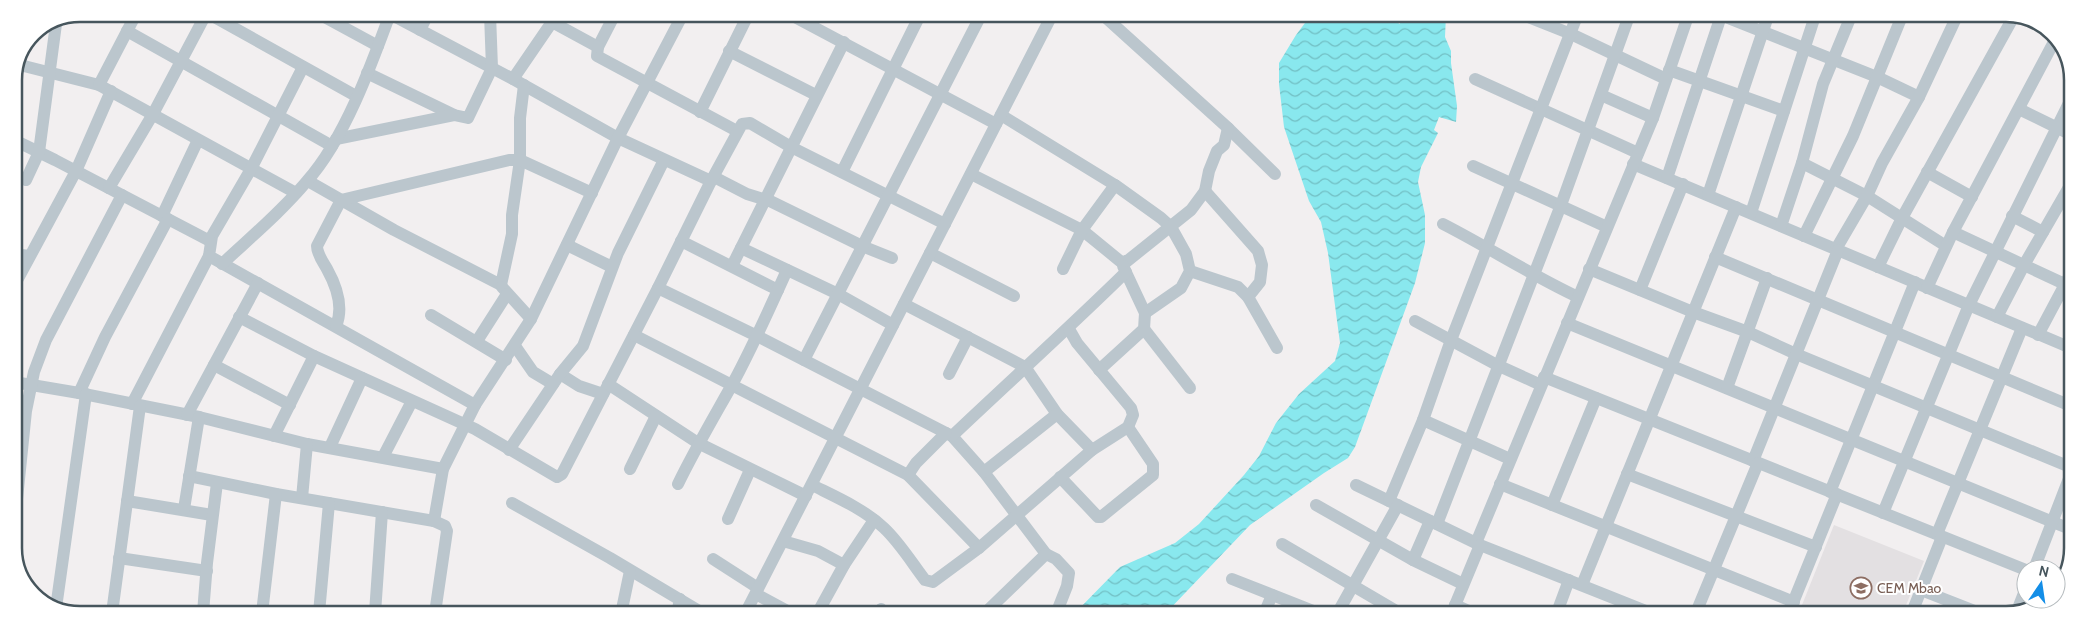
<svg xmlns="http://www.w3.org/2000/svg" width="2086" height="629" viewBox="0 0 2086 629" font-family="Cabin,sans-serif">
	<defs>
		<pattern id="water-waves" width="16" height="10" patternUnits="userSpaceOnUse" patternTransform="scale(1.25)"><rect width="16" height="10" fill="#89e8ee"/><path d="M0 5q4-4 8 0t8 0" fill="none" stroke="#72bfc4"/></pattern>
	</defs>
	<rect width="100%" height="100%" fill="#f2eff0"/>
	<path fill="#e3e0e2" d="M1834,525l90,36 -22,54h-104z"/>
	<path fill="url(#water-waves)" d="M1311,15h88l-2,4 2,5 12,-9h35l-1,22 6,14v12l6,43 -1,16 -17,-5 -5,13 4,3 -17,34 -3,15 7,33v28l-10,40 -60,164 -7,11 -24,15 -74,52 -85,89h-91l46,-47 55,-24 24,-19 45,-49 15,-19 17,-33 23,-29 36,-33 5,-18 -12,-90 -7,-31 -12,-21 -25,-74 -5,-43v-21l17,-28z"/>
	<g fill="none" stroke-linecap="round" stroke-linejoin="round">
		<g stroke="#bbc6cd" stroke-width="12">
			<path d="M209,14l147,82"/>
			<path d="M319,14l59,32"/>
			<path d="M390,14l123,65 105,59 93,43"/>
			<path d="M615,14l-17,33 -1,9 140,75"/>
			<path d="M791,15l205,109"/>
			<path d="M1103,15l125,113 47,46"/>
			<path d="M1180,15h19"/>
			<path d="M1526,16l45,18 95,45"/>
			<path d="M1723,16l154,61 42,20"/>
			<path d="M552,22l46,25"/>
			<path d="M420,30l8,-16"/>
			<path d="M127,31l205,115"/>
			<path d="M729,51l87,44"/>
			<path d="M20,65l79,20 197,108"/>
			<path d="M303,67l-52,102 -39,67 -3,20 266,149"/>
			<path d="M1669,70l115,41"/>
			<path d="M367,73l87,42 14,3 24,-50 -2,-54"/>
			<path d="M513,79l39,-57 -5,-8"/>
			<path d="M1475,79l163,74"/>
			<path d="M99,85l37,-71"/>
			<path d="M1601,95l52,23"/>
			<path d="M2019,109l53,26"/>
			<path d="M700,112l48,-97"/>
			<path d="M1001,115l114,70 46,33 10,9 15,27 4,17 -9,17 -36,25"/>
			<path d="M336,139l118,-24"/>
			<path d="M14,140l41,20 155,81"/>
			<path d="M1802,163l65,33 79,50"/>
			<path d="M1633,164l438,184"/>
			<path d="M1473,166l134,61"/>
			<path d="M842,172l78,-157"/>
			<path d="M1927,172l45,25"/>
			<path d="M971,174l111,56 38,31 6,1 65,-52 14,-19 4,-20 8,-20 7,-6 4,-17"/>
			<path d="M714,177l33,17 23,7 92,45 30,12"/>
			<path d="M1667,178l54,-162"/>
			<path d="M26,180l13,-28 17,-128"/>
			<path d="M308,181l86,49 107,55 11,-51v-19l8,-55v-42l4,-33"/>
			<path d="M109,188l44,-74 53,-100"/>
			<path d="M1205,191l53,60 4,14 -2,17 -12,15"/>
			<path d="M1708,195l60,-179"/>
			<path d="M1751,213l64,-197"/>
			<path d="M162,216l36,-76"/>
			<path d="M2012,216l31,16"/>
			<path d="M1443,224c45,23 88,51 135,73"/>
			<path d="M1781,226l21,-63 21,-79 28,-68"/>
			<path d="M1953,232l118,55"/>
			<path d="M1804,236l49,-100 49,-120"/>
			<path d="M681,241l97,49"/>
			<path d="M567,245l45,22"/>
			<path d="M741,248l97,46 55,31"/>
			<path d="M1836,249l31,-53 15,-33 37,-66 38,-81"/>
			<path d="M930,253l84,43"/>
			<path d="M14,254l15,2"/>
			<path d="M1715,257l356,149"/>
			<path d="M222,264c29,-27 60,-53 85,-83 37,-41 64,-115 83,-167"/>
			<path d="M732,266l112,-224"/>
			<path d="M1878,267l24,-49 112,-202"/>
			<path d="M1063,269l19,-39 33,-45"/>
			<path d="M1589,269l104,43 55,20 48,22 274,113"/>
			<path d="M1190,271l48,16 10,10 29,51"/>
			<path d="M14,286l62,-115 35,-80"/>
			<path d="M502,287l29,32"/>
			<path d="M658,288l99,48 195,100 32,36 62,82 10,5 13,14 -2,13 -11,28"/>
			<path d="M1927,288l26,-56 103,-194"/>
			<path d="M1640,290l43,-106"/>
			<path d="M904,304l121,63 32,47 35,36"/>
			<path d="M431,315l75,45"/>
			<path d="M239,317l75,39 161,73 82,48 5,-3 96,-186 53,-107 31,-57 8,-1 41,24 154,77"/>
			<path d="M1997,317l27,-52 48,-83"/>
			<path d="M1415,321l82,44 44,20"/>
			<path d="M1567,323l503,206"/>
			<path d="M336,326c8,-19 1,-39 -9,-57 -4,-7 -10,-15 -10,-23l24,-46 168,-40h11l72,33"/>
			<path d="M1144,329l46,59"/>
			<path d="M634,335l274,140 71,73"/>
			<path d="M2038,335l33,-62"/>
			<path d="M477,341l30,-47"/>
			<path d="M515,346l18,26 20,12"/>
			<path d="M804,360l177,-345"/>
			<path d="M214,365l76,40"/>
			<path d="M1099,370l45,-41 1,-16 -22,-47"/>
			<path d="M560,374l19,12 24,8"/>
			<path d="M949,374l19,-37"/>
			<path d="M1544,377l482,193"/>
			<path d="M14,382l65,11 120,24 108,27 136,25"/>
			<path d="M608,384l90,59 108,53"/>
			<path d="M1727,388l40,-110"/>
			<path d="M79,393l26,-56 63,-118"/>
			<path d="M132,404l77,-148"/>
			<path d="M187,415l71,-132"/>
			<path d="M1423,420l87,39"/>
			<path d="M274,436l40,-80"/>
			<path d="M952,436c58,-55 117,-108 174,-164"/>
			<path d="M330,447l32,-69"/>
			<path d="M509,450l51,-76 23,-28 35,-93 46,-93"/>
			<path d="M383,457l29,-56"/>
			<path d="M1753,461l85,-211"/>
			<path d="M630,469l26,-53"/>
			<path d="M984,472l73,-58"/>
			<path d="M1627,474l189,73"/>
			<path d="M908,475l8,-12 30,-30"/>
			<path d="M189,476l87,18 158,27 11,5 2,5 -12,82"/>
			<path d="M1060,477l38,40h3l52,-42v-11l-25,-37"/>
			<path d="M678,484c17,-35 36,-67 55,-101 20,-37 37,-75 54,-113"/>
			<path d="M1500,484l294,118"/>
			<path d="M812,485c24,12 52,24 72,43 16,15 28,35 41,52l8,2 46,-34 113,-98 36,-23 5,-12 -2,-7 -54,-65 -8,-14"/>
			<path d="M1356,485l124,60 176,70"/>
			<path d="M1830,492l85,-210"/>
			<path d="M302,498l5,-54"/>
			<path d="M127,501l85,14"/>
			<path d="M1389,501l34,-81 28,-80 126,-324"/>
			<path d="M512,503l98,55 94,56"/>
			<path d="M1316,505l97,55 50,24"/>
			<path d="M1552,505l44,-107"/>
			<path d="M184,509l15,-92"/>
			<path d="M1883,513l86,-208 103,-208"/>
			<path d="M728,519l22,-49"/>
			<path d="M434,521l9,-52 32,-64 56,-86 87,-181 65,-124"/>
			<path d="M1437,524l124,-319 68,-189"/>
			<path d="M14,528l12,-117 8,-39 12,-32 76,-145"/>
			<path d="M1937,534l85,-206"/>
			<path d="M783,541l35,10 26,14"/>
			<path d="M1476,543l177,-425 35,-102"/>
			<path d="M1282,544l121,71"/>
			<path d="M119,558l88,13"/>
			<path d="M713,559l45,29"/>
			<path d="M1413,560l17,-39"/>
			<path d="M2034,569l36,-93"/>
			<path d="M1232,579l89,35"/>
			<path d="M2056,582l2,1"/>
			<path d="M1582,585l154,-378"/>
			<path d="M1921,590l64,25"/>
			<path d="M756,594l37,20"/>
			<path d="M1455,605l23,10"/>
			<path d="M56,608l30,-214"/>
			<path d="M2017,611l9,-23"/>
			<path d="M112,613l28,-207"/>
			<path d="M203,613l4,-50 10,-80"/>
			<path d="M262,613l14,-119"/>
			<path d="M319,613l10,-110"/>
			<path d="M375,613l7,-101"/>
			<path d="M621,614l9,-43"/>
			<path d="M677,614l3,-15"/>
			<path d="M745,614l307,-599"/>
			<path d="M817,614l27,-49 30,-45"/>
			<path d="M878,614l3,-5"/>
			<path d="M984,614l62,-60"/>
			<path d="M1264,614l8,-19"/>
			<path d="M1337,614l61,-109"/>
			<path d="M1451,615l29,-70"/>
			<path d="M1556,615l13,-35"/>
			<path d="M1695,615l63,-152"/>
			<path d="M1788,615l49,-121"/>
			<path d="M1911,615l31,-78"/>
		</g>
	</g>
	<defs>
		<g id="school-ring" transform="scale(1.125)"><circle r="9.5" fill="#fff" stroke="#8d6e63" stroke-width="1.5"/><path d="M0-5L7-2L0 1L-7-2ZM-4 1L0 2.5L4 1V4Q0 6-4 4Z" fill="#8d6e63"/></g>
	</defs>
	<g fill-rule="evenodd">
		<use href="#school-ring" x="1861" y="588"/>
	</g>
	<g text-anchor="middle" stroke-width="4" stroke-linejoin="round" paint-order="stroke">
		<g font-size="14" fill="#785e54" stroke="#fff" text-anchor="start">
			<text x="1877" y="593">CEM Mbao</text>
		</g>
	</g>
	<path d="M0 0H2086V629H0ZM80 22H2006A58 58 0 0 1 2064 80V548A58 58 0 0 1 2006 606H80A58 58 0 0 1 22 548V80A58 58 0 0 1 80 22Z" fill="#fff" fill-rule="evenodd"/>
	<path fill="none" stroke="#47565d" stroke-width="2.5" d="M80 22H2006A58 58 0 0 1 2064 80V548A58 58 0 0 1 2006 606H80A58 58 0 0 1 22 548V80A58 58 0 0 1 80 22Z"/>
	<g transform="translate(2041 584) rotate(13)"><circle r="24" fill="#ffffff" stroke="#b5bbbe"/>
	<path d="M0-4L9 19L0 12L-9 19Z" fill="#148ee7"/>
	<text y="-8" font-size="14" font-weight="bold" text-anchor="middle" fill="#47565d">N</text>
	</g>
</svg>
